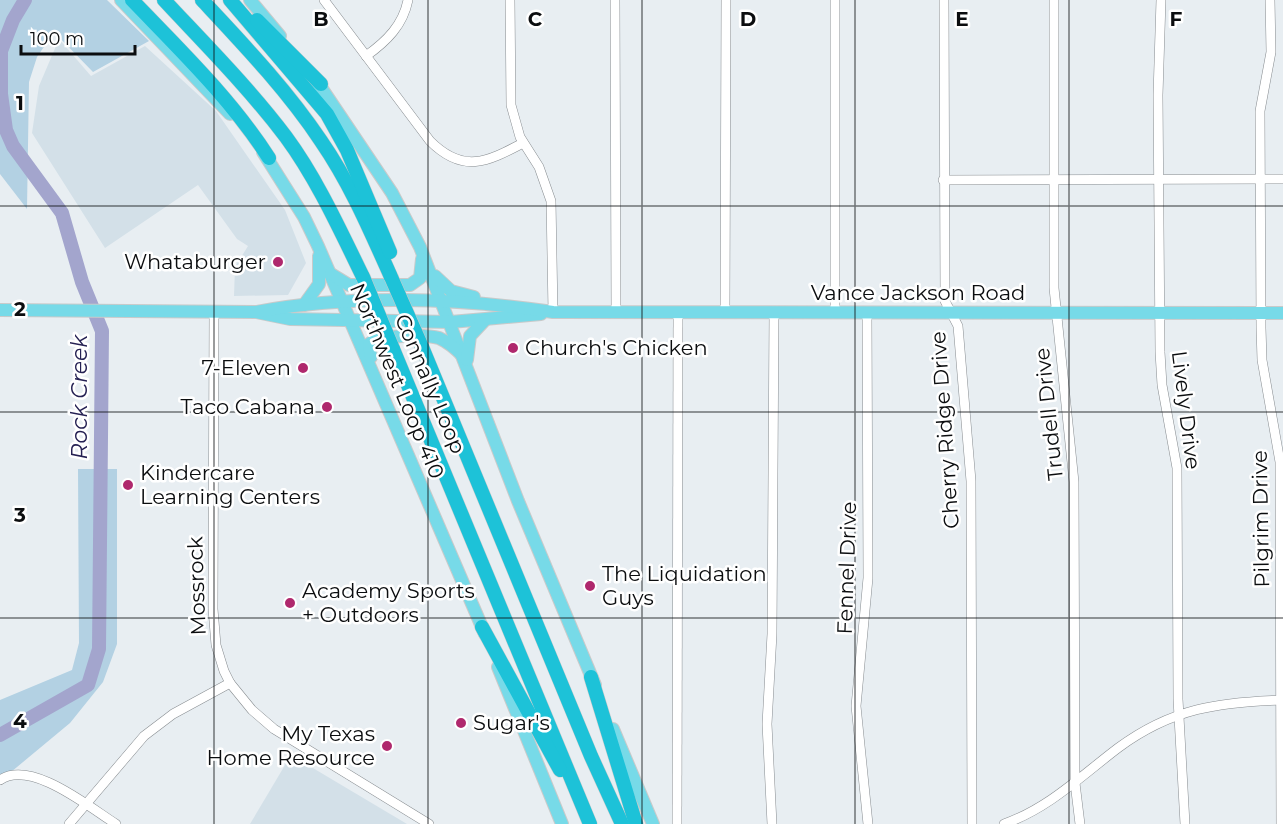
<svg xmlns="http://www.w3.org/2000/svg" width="1283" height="824" viewBox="0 0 1283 824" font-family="Montserrat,sans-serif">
	<rect width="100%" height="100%" fill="#e8eef2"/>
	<g fill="#d3e0e8">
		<path d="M59,39l32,37 54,-30 71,65 69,99 21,53 -18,32 -54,1 1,-29 13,-21 -11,-7 -39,-54 -93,63 -73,-115 7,-47z"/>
		<path d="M291,755l116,69h-157z"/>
	</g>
	<g fill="#b3d1e3">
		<path d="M0,0h107l42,41 -56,31 -39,-40 -17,25 -8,25 -2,127 -27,-35z"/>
		<path d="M78,469h39v175l-14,38 -33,41 -59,49 -11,3v-75l72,-30 7,-27z"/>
	</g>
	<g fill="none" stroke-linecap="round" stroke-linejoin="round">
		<path stroke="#a3a5cd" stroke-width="14" d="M0,735l88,-50 11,-36 3,-318 -20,-49 -20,-69 -49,-67 -7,-16 -5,-36v-43l12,-31 12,-20"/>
		<g stroke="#878c90" stroke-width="10">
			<g id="minor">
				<path d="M324,0l106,141c33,33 57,21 93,2"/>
				<path d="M510,0l1,105 9,32 19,30 12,34 2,111"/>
				<path d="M615,0l1,311"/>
				<path d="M944,0l1,301 13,25 13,155 1,343"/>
				<path d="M1054,0v288l20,194 1,301 5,41"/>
				<path d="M1161,0l-3,95 2,257 2,33 15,83 1,231 7,125"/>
				<path d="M1270,0l1,52 -11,59 1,217 1,32 18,102 1,362"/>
				<path d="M366,56c21,-15 37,-31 42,-56"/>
				<path d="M943,180l340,-1"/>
				<path d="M214,312l-1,297 3,36 8,26 6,12 22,27 22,19 155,95"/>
				<path d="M725,312l1,-312"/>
				<path d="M835,312v-312"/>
				<path d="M867,312l1,266 -12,128 12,118"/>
				<path d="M0,780c31,-21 89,27 116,44"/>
				<path d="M69,824l75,-88 29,-22 57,-31"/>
				<path d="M677,824l1,-512"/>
				<path d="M772,824l-5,-100 5,-90 2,-322"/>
				<path d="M1004,824c45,-16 77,-48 114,-76 54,-40 101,-46 165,-48"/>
			</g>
		</g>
		<g stroke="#c9caca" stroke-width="14">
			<g id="major">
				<path d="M121,0l109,114"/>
				<path d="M250,0l30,36"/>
				<path d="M314,77l78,116 28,54 98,254 77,184"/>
				<path d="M263,152l41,65 14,29 167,388"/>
				<path d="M331,274l18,11h61l10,-7 2,-19"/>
				<path d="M435,276l16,15 23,6"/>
				<path d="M304,305l15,-21v-28"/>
				<path d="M0,310l256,2 34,7 161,3 90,-8"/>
				<path d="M256,312c93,-18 203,-14 297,0l730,1"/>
				<path d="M371,357l-2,-13c9,-9 57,-10 70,-6 9,4 16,10 23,17"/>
				<path d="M467,360l3,-24 15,-16"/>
				<path d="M498,667l64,157"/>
				<path d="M613,729l40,95"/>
			</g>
		</g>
		<g stroke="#c9caca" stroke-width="15">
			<g id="highway">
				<path d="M132,0c49,51 99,99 137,158"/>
				<path d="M164,0c41,44 85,88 122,137 31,42 54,93 77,140"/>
				<path d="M202,0c42,45 85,90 119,141 29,42 49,89 70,136"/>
				<path d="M230,0l97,114 20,36 43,102"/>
				<path d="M257,20l64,64"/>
				<path d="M422,347l169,409 31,68"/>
				<path d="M393,349l197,475"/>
				<path d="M482,627l78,143"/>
				<path d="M591,677l45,147"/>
			</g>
		</g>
		<use href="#minor" stroke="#fff" stroke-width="9"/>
		<use href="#major" stroke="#77dae8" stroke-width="12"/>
		<use href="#highway" stroke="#1dc2d8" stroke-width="14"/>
		<g stroke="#c9caca" stroke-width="15" stroke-linecap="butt">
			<g id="highway-bridge">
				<path d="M363,277l30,72"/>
				<path d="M391,277l31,70"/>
			</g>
		</g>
		<use href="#highway-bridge" stroke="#1dc2d8" stroke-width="14"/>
	</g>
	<path fill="none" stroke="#0b0d0f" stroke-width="1.5" stroke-opacity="0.55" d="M214,0v824M428,0v824M642,0v824M855,0v824M1069,0v824M0,206h1283M0,412h1283M0,618h1283"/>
	<g fill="#af286d" stroke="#fff" stroke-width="2">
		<circle cx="278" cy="262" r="6"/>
		<circle cx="513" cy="348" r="6"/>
		<circle cx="303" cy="368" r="6"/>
		<circle cx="327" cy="407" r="6"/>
		<circle cx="128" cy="485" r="6"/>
		<circle cx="590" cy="586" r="6"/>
		<circle cx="290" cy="603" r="6"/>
		<circle cx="461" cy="723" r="6"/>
		<circle cx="387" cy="746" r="6"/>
	</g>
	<g text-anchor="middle" stroke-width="5" stroke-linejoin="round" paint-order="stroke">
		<g font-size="21" fill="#0b0d0f" stroke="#fff" text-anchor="start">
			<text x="266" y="269" text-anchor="end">Whataburger</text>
			<text x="525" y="355">Church's Chicken</text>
			<text x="291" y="375" text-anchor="end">7-Eleven</text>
			<text x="315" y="414" text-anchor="end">Taco Cabana</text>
			<text x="140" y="480">Kindercare<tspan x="140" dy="24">Learning Centers</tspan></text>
			<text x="602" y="581">The Liquidation<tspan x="602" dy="24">Guys</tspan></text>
			<text x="302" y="598">Academy Sports<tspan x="302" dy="24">+ Outdoors</tspan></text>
			<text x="473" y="730">Sugar's</text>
			<text x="375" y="741" text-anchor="end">My Texas<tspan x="375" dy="24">Home Resource</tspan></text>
		</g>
		<g font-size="21" fill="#0b0d0f" stroke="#fff">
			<text x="918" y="300">Vance Jackson Road</text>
			<text transform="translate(397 381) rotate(67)" y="7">Northwest Loop 410</text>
			<text transform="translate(430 384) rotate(67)" y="7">Connally Loop</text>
			<text transform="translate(1186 410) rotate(83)" y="7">Lively Drive</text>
			<text transform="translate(1049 414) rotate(-96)" y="7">Trudell Drive</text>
			<text transform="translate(945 430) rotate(-94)" y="7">Cherry Ridge Drive</text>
			<text transform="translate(1261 519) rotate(-91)" y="7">Pilgrim Drive</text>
			<text transform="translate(847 568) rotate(-88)" y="7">Fennel Drive</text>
			<text transform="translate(197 586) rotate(-92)" y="7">Mossrock</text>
		</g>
		<g font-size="22" font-style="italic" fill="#252153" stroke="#fff">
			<text transform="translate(79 397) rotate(-90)" y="8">Rock Creek</text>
		</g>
	</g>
	<g font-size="20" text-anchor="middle" font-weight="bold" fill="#0b0d0f" stroke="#fff" stroke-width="5" stroke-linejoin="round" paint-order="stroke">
		<text x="321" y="26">B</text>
		<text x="535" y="26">C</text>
		<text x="748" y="26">D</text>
		<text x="962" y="26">E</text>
		<text x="1176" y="26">F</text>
		<text x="20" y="110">1</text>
		<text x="20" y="316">2</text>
		<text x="20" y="522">3</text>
		<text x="20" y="728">4</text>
	</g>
	<path d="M21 45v9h114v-9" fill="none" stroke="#0b0d0f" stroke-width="3"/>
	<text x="30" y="45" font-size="18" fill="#0b0d0f" stroke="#ffffff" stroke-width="4.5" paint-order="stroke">100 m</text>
</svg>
